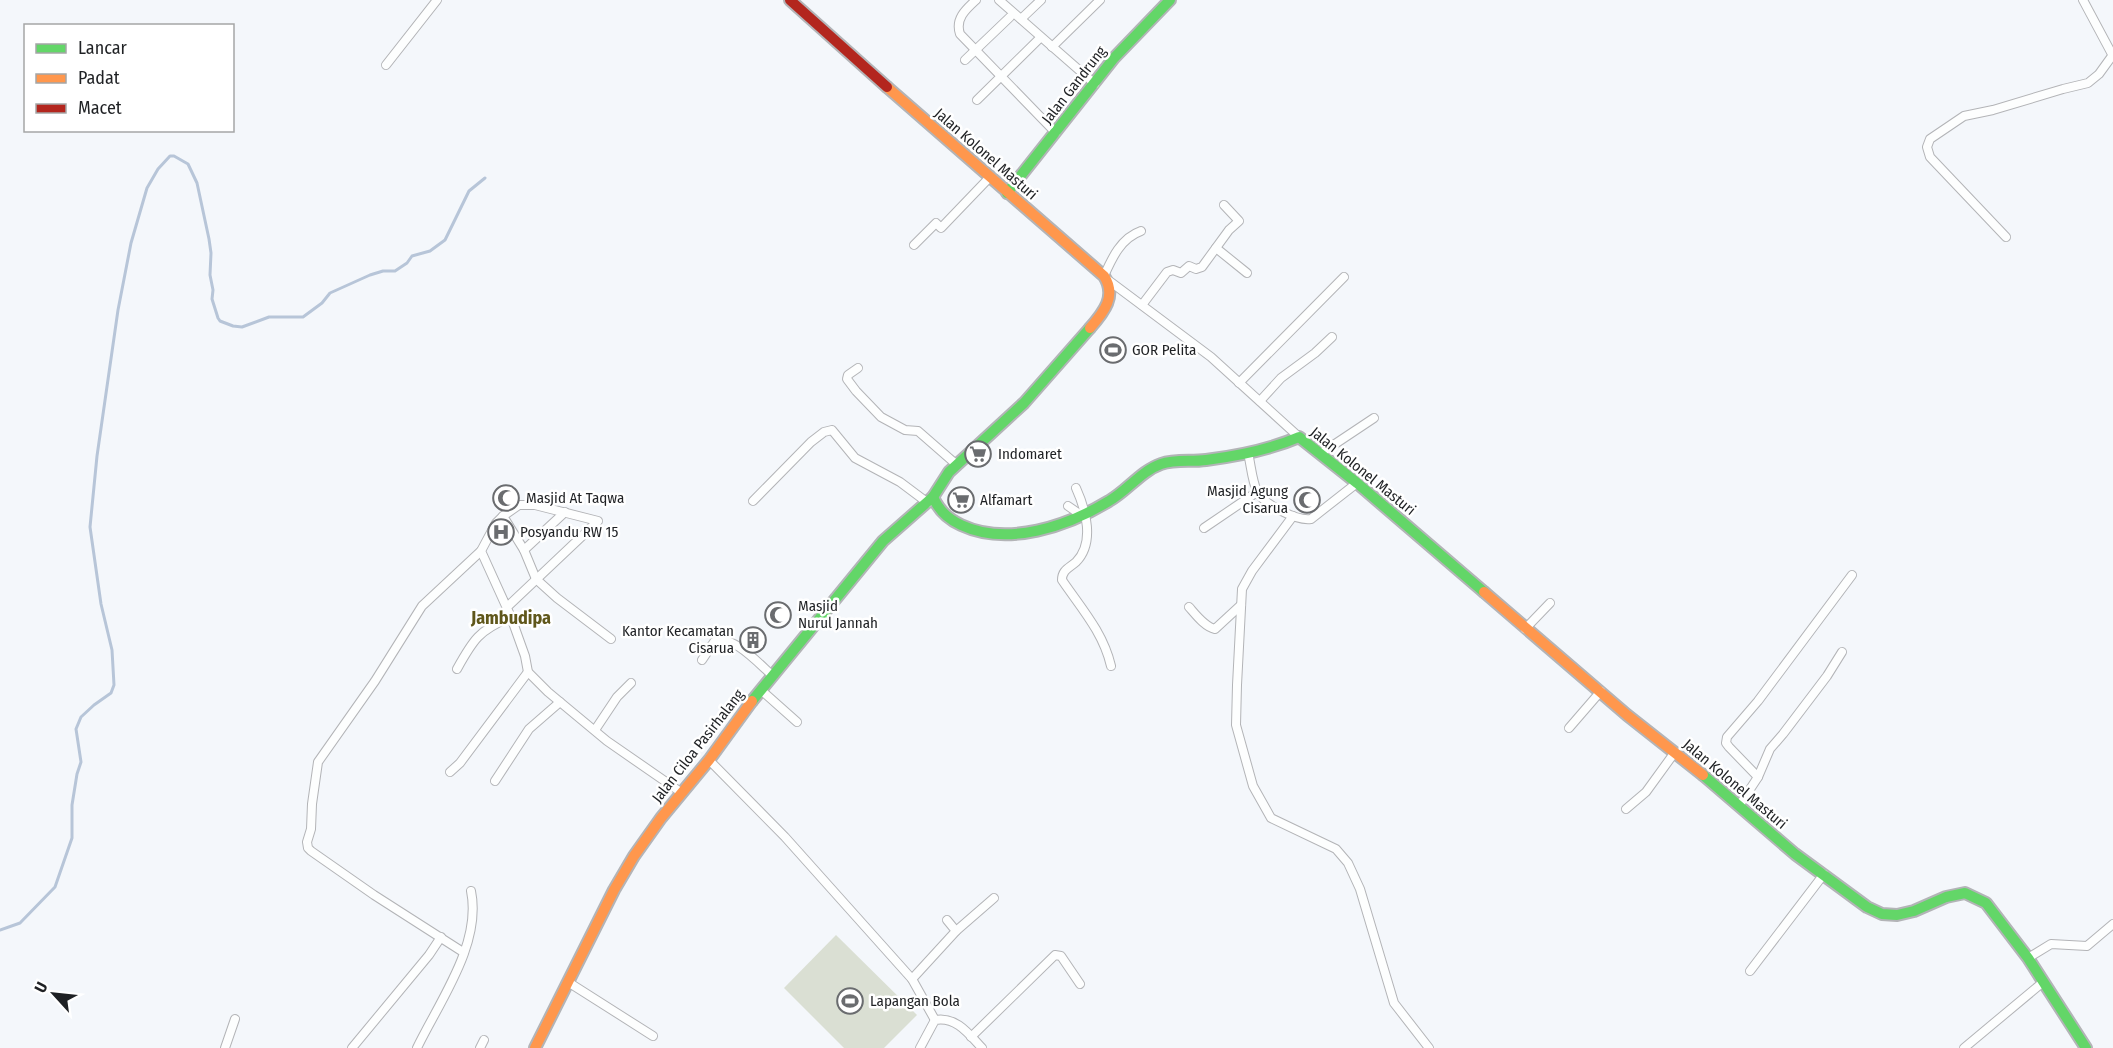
<svg xmlns="http://www.w3.org/2000/svg" width="2113" height="1048" viewBox="0 0 2113 1048" font-family="'Fira Sans Condensed',sans-serif">
	<rect width="100%" height="100%" fill="#f4f7fb"/>
	<path fill="#dadfd3" d="M836,935l81,80 -33,33h-40l-60,-60z"/>
	<g fill="none" stroke-linecap="round" stroke-linejoin="round">
		<path stroke="#b7c5d8" stroke-width="3" d="M0,930l20,-7 35,-36 17,-49v-33l5,-31 4,-12 -5,-33 5,-12 13,-12 17,-12 3,-8 -2,-35 -11,-46 -11,-77 7,-71 21,-146 13,-67 16,-55 11,-19 12,-13h4l14,8 9,19 12,56 2,14 -1,22 3,15 -1,9 6,19 2,3 13,5 9,1 27,-10h34l19,-14 8,-10 40,-18 13,-4h12l12,-8 5,-7 18,-5 15,-11 24,-49 16,-13"/>
		<g stroke="#b3b4b7" stroke-width="10">
			<g id="street">
				<path d="M976,0c-11,10 -21,19 -16,34l96,99"/>
				<path d="M999,0l96,84"/>
				<path d="M2083,0l30,56"/>
				<path d="M1021,19l20,-19"/>
				<path d="M1052,47l48,-47"/>
				<path d="M965,60l45,-43"/>
				<path d="M386,65l51,-65"/>
				<path d="M977,100l61,-60"/>
				<path d="M2006,237l-76,-80 -3,-10 3,-8 34,-23 29,-6 70,-21 25,-6 11,-9 13,-18"/>
				<path d="M914,245l22,-22 5,5 48,-50"/>
				<path d="M1216,248l31,25"/>
				<path d="M1104,276c8,-18 17,-38 37,-45"/>
				<path d="M1108,280l103,77 88,80"/>
				<path d="M1142,305l25,-33 6,-2 8,3 8,-7 7,3 6,-2 27,-37 10,-9 -15,-16"/>
				<path d="M858,368l-10,7 -1,4 9,12 25,26 24,13 13,1 39,34"/>
				<path d="M1239,383l105,-106"/>
				<path d="M1260,401l21,-23 34,-25 17,-16"/>
				<path d="M1248,453c3,12 4,28 9,38 7,14 40,30 54,28l46,-36"/>
				<path d="M1320,454l54,-36"/>
				<path d="M1076,488c10,22 19,55 0,74 -7,6 -14,8 -14,18 19,28 41,52 49,86"/>
				<path d="M753,501l58,-59 13,-10 8,-2 23,28 45,24 28,21"/>
				<path d="M1068,506l13,9"/>
				<path d="M503,516l21,34 12,29 21,19 54,41"/>
				<path d="M1293,516l-41,55 -10,18 -5,96 -1,40 17,61 18,32 65,31 12,14 12,26 34,114 35,45"/>
				<path d="M1204,528l53,-36"/>
				<path d="M524,550l41,-38"/>
				<path d="M507,607l91,-86 -63,-16h-16l-16,11 -7,7 -15,28 30,66 14,39 3,16 20,20 59,49 75,52"/>
				<path d="M1189,607c7,8 16,20 26,22l26,-24"/>
				<path d="M1525,629l25,-26"/>
				<path d="M702,660l12,-18c17,-10 46,23 59,34"/>
				<path d="M457,669c16,-29 22,-39 54,-52"/>
				<path d="M761,690l36,32"/>
				<path d="M1569,728l32,-37"/>
				<path d="M595,730l22,-33 14,-14"/>
				<path d="M709,760l76,77 127,142 23,41"/>
				<path d="M450,772l10,-9 68,-91"/>
				<path d="M1758,777l12,-28 13,-15 44,-58 15,-24"/>
				<path d="M495,781l34,-52 31,-27"/>
				<path d="M1739,806l19,-29 -29,-30 -3,-4 1,-6 31,-36 94,-126"/>
				<path d="M1626,809l20,-17 29,-40"/>
				<path d="M956,931l38,-33"/>
				<path d="M463,952l-89,-57 -63,-44 -3,-3 -1,-6 4,-13 1,-25 6,-42 57,-81 47,-75 59,-55"/>
				<path d="M2028,958l23,-14 36,2 26,-22"/>
				<path d="M1750,971l74,-97"/>
				<path d="M912,979l44,-48 -9,-11"/>
				<path d="M568,982l85,54"/>
				<path d="M971,1037l84,-82 6,1 19,28"/>
				<path d="M225,1048l10,-29"/>
				<path d="M352,1048l77,-93 12,-18"/>
				<path d="M417,1048c22,-46 65,-104 54,-157"/>
				<path d="M480,1048l4,-8"/>
				<path d="M920,1048l15,-28c21,-4 34,14 47,28"/>
				<path d="M1964,1048l78,-65"/>
			</g>
		</g>
		<g stroke="#b3b4b7" stroke-width="14">
			<g id="fast">
				<path d="M1007,193l107,-135 56,-58"/>
				<path d="M933,497c6,14 15,22 28,28 47,22 107,1 148,-24 18,-10 32,-30 52,-37 14,-5 30,-2 45,-4 32,-4 63,-10 93,-23l58,46 127,109"/>
				<path d="M752,701l131,-160 50,-44 16,-25 75,-69 66,-75"/>
				<path d="M1703,775l92,79 72,53 15,7 15,1 17,-4 32,-14 19,-4 21,10 42,55 58,90"/>
			</g>
		</g>
		<g stroke="#b3b4b7" stroke-width="14">
			<g id="slow">
				<path d="M887,87l217,189c13,20 0,36 -14,52"/>
				<path d="M1484,592l143,123 76,60"/>
				<path d="M535,1048l79,-158 20,-34 27,-38 48,-58 43,-59"/>
			</g>
		</g>
		<g stroke="#b3b4b7" stroke-width="14">
			<path id="jam" d="M790,0l97,87"/>
		</g>
		<use href="#street" stroke="#fdfefe" stroke-width="8"/>
		<use href="#fast" stroke="#63d668" stroke-width="10"/>
		<use href="#slow" stroke="#ff974d" stroke-width="10"/>
		<use href="#jam" stroke="#b3261e" stroke-width="10"/>
	</g>
	<defs>
		<g id="stadium-ring" transform="scale(1.35)"><circle r="9.5" fill="#fff" stroke="#6a6c6f" stroke-width="1.5"/><path d="M0-5a6.5 5 0 1 0 0 10a6.5 5 0 1 0 0-10ZM-3.5-1.8h7v3.6h-7Z" fill="#6a6c6f"/></g>
		<g id="supermarket-ring" transform="scale(1.35)"><circle r="9.5" fill="#fff" stroke="#6a6c6f" stroke-width="1.5"/><path d="M-6-5.5h2.5l.6 2H6L4.5 2H-2.5L-4.4-4H-6ZM-1.5 3.2a1.3 1.3 0 1 0 .1 0ZM3 3.2a1.3 1.3 0 1 0 .1 0Z" fill="#6a6c6f"/></g>
		<g id="mosque-ring" transform="scale(1.35)"><circle r="9.5" fill="#fff" stroke="#6a6c6f" stroke-width="1.5"/><path d="M3.5-4.9A6 6 0 1 0 3.5 4.9A5 5 0 1 1 3.5-4.9Z" fill="#6a6c6f"/></g>
		<g id="hospital-ring" transform="scale(1.35)"><circle r="9.5" fill="#fff" stroke="#6a6c6f" stroke-width="1.5"/><path d="M-5-5h3v3.5h4V-5h3V5h-3V1.5h-4V5h-3Z" fill="#6a6c6f"/></g>
		<g id="building-ring" transform="scale(1.35)"><circle r="9.5" fill="#fff" stroke="#6a6c6f" stroke-width="1.5"/><path d="M-4-6H4V6H1V3H-1V6H-4ZM-2.5-4.3h1.7v1.8h-1.7ZM.8-4.3h1.7v1.8H.8ZM-2.5-1h1.7V.8h-1.7ZM.8-1h1.7V.8H.8Z" fill="#6a6c6f"/></g>
	</defs>
	<g fill-rule="evenodd">
		<use href="#stadium-ring" x="1113" y="350"/>
		<use href="#supermarket-ring" x="978" y="454"/>
		<use href="#mosque-ring" x="506" y="498"/>
		<use href="#supermarket-ring" x="961" y="500"/>
		<use href="#mosque-ring" x="1307" y="500"/>
		<use href="#hospital-ring" x="501" y="532"/>
		<use href="#mosque-ring" x="778" y="615"/>
		<use href="#building-ring" x="753" y="640"/>
		<use href="#stadium-ring" x="850" y="1001"/>
	</g>
	<g text-anchor="middle" stroke-width="5" stroke-linejoin="round" paint-order="stroke">
		<g font-size="15" fill="#1f2124" stroke="#fff">
			<text transform="translate(1074 85) rotate(-52)" y="5">Jalan Gandrung</text>
			<text transform="translate(986 154) rotate(41)" y="5">Jalan Kolonel Masturi</text>
			<text transform="translate(1363 471) rotate(39)" y="5">Jalan Kolonel Masturi</text>
			<text transform="translate(698 746) rotate(-52)" y="5">Jalan Ciloa Pasirhalang</text>
			<text transform="translate(1735 784) rotate(40)" y="5">Jalan Kolonel Masturi</text>
		</g>
		<g font-size="15" fill="#1f2124" stroke="#fff" text-anchor="start">
			<text x="1132" y="355">GOR Pelita</text>
			<text x="998" y="459">Indomaret</text>
			<text x="1288" y="496" text-anchor="end">Masjid Agung<tspan x="1288" dy="17">Cisarua</tspan></text>
			<text x="526" y="503">Masjid At Taqwa</text>
			<text x="980" y="505">Alfamart</text>
			<text x="520" y="537">Posyandu RW 15</text>
			<text x="798" y="611">Masjid<tspan x="798" dy="17">Nurul Jannah</tspan></text>
			<text x="734" y="636" text-anchor="end">Kantor Kecamatan<tspan x="734" dy="17">Cisarua</tspan></text>
			<text x="870" y="1006">Lapangan Bola</text>
		</g>
		<g font-size="18" font-weight="bold" fill="#60571b" stroke="#fff">
			<text x="511" y="624">Jambudipa</text>
		</g>
	</g>
	<rect x="24" y="24" width="210" height="108" fill="#ffffff" stroke="#a5a6a7" stroke-width="1.5"/>
	<rect x="36" y="44" width="30" height="9" fill="#63d668" stroke="#a5a6a7" stroke-width="1.5"/>
	<text x="78" y="54" font-size="18" fill="#1f2124">Lancar</text>
	<rect x="36" y="74" width="30" height="9" fill="#ff974d" stroke="#a5a6a7" stroke-width="1.5"/>
	<text x="78" y="84" font-size="18" fill="#1f2124">Padat</text>
	<rect x="36" y="104" width="30" height="9" fill="#b3261e" stroke="#a5a6a7" stroke-width="1.5"/>
	<text x="78" y="114" font-size="18" fill="#1f2124">Macet</text>
	<g transform="translate(54 994) rotate(297)" stroke="#ffffff" stroke-width="4.5" paint-order="stroke">
	<path d="M0-4.5L10 22L0 15L-10 22Z" fill="#1f2124"/>
	<text y="-9" font-size="16" font-weight="bold" text-anchor="middle" fill="#1f2124">U</text>
	</g>
</svg>
